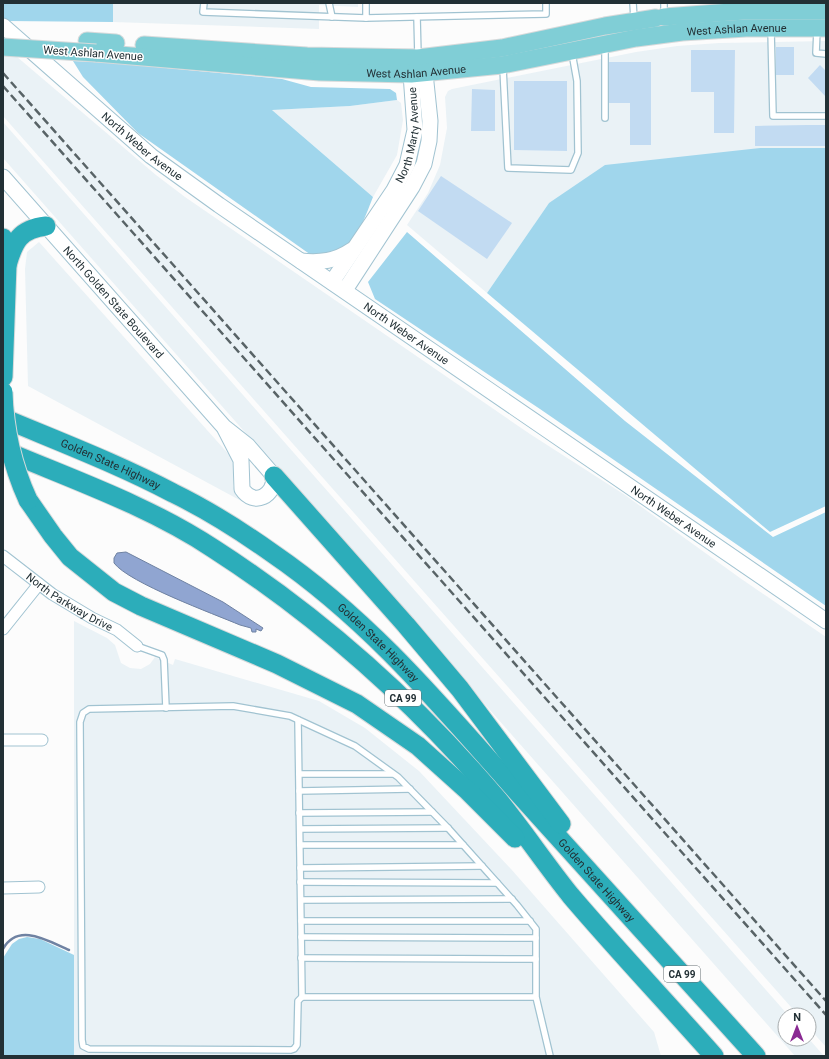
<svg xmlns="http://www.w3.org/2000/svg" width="829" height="1059" viewBox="0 0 829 1059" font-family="Roboto,sans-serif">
	<rect width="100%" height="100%" fill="#fcfcfc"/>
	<g fill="#eaf2f6">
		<path d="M113,3h245v4l-39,-2v24l-206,-7z"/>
		<path d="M826,41v107h-65l-212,55 -62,90 -80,-68 21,-32 12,-28 7,-37 -2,-31 3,-6 4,-2 184,-37 41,-6 42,-3z"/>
		<path d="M3,45l153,130 29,22 345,237 95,61 115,83 86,59v410l-17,-19v-13h-11l-795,-899z"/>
		<path d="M397,100l4,3 2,17 -6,35 -24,42 -101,-87 78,-4z"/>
		<path d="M3,122l785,893h-3v24h24l15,17h-29l-792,-898z"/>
		<path d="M39,242l193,216 3,5 -2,23 2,5 3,4 10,7 -1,2 -219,-118 -3,-117 2,-17z"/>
		<path d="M74,621l33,17 8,7 6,18 9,5 11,1 9,-5 5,-7 18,8 2,-6 144,42 46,27 54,43 92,98 143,163 7,24h-587z"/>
	</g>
	<g fill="#a0d6ec">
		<path d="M3,3h110v19l-106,-1 -4,-4z"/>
		<path d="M73,61l41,2 168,16 29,8 79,2 6,4 1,7 -47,6 -78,4 101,87c-9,22 -17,51 -43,57 -6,2 -13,1 -19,1l-173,-122 -55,-56z"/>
		<path d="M760,148h66v358l-56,26 -283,-239 62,-90 56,-38z"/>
		<path d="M407,232l218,189 148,116 53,-25v94l-286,-197 -165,-110 -7,-17z"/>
		<path d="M27,937l13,2 34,16v101h-71v-98l9,-14 7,-5z"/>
	</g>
	<path fill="#90a5d1" stroke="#6f82a2" d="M126,552l97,50 40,26 -2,3 -5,-2v3h-4l-1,-4 -11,-3c-26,-11 -111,-42 -126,-62v-5l3,-5z"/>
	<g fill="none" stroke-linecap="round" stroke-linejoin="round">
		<path stroke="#6f82a2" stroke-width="2.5" d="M3,949c15,-27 45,-8 66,1"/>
	</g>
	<g fill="#c2dbf2">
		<rect x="776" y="47" width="18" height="28"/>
		<path d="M691,50h44l-1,83h-20v-41h-23z"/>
		<path d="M609,62h42v83h-21v-42h-21z"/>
		<path d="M820,65l6,6v26l-18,-19z"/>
		<path d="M514,81h53v70l-53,-1z"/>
		<path d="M472,89l23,1v41h-24z"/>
		<path d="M807,125h19v21h-71v-20z"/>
		<path d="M441,176l71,47 -25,36 -69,-48z"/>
	</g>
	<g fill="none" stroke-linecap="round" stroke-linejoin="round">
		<g stroke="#a1c3d1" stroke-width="8">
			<g id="service">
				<path d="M204,3l-1,9 163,6"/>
				<path d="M329,3l3,14"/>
				<path d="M366,3v15l180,-4v-11"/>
				<path d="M633,3l1,16"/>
				<path d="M664,3v12"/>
				<path d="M417,17l1,39"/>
				<path d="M771,30l2,86h53"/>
				<path d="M817,30l-1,23 10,1"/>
				<path d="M605,46v72"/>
				<path d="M503,68l5,100 63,2 7,-17 -1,-72 -5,-28"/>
				<path d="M137,646l25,9 2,5 2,48"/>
				<path d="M298,720l4,277"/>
				<path d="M299,774h93"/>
				<path d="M299,791l111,-2"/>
				<path d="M299,813l133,-1"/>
				<path d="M300,829l148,-1"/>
				<path d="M300,845h163"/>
				<path d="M300,868l182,-2"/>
				<path d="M300,882l197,1"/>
				<path d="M301,900l211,-1"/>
				<path d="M301,921h229"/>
				<path d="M301,937l235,1"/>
				<path d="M301,958l235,1"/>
				<path d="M536,997h-234l-4,4 -1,44 -3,4 -3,1 -202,-1 -6,-3 -1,-6 -2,-318 3,-9 6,-4 144,-3 57,10 65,30 43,31 50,51 69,77 19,24v68l14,59"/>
			</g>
		</g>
		<g stroke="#a1c3d1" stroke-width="13">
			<g id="minor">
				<path id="s1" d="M3,556l49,38 40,24 25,12 20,16"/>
				<path d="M3,629l36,-45"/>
				<path d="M3,740h39"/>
				<path d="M3,888l36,-1"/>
			</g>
		</g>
		<g stroke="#a1c3d1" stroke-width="17">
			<g id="secondary">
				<path id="s2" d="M3,26l148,130 68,49 607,416"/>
				<path id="s3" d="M3,177l221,250 24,19 26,30c1,20 -20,31 -32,13l-1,-29 -17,-33"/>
				<path d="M301,261c19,2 35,0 51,-11"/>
				<path id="s4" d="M332,282l62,-92 13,-25 8,-35 -4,-56 5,-11"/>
				<path d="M345,290l67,-103 12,-23 5,-23 1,-20 -5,-48 -4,-10"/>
			</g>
		</g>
		<g stroke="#d7dadb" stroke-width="19">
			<g id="primary">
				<path d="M664,17l80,-6h82"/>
				<path d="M87,41l29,2"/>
				<path d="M144,45l163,11 111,2 84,-10 103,-22 51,-8"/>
				<path id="s5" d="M96,53l224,19 91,2 91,-9 134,-27 46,-6 64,-4h80"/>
			</g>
		</g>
		<g stroke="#d7dadb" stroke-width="21">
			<g id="motorway">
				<path d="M3,238l4,27 -4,112"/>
				<path d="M7,265c7,-24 13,-36 39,-39"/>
				<path id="s6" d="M3,418c57,24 115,46 170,75 35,17 68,38 99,60 98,67 170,154 248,242 78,87 157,174 236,261"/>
				<path d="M3,450c71,30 146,56 211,99 107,69 203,155 285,252 25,31 47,64 72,95 46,54 96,107 143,160"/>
				<path d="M274,476l132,149 54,64 101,135"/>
				<path d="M28,500l25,36 17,21 44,35 27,14 136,58 80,40 61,42 50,45 47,47"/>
			</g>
		</g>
		<use href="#service" stroke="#fff" stroke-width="5.5"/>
		<use href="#minor" stroke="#fff" stroke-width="11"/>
		<use href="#secondary" stroke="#fff" stroke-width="15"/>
		<use href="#primary" stroke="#80ced6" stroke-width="17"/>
		<use href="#motorway" stroke="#2cadba" stroke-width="19"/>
		<g stroke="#586366" stroke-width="2.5" stroke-dasharray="8 4" stroke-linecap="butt">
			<path d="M3,73l823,928"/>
			<path d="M3,86l823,929"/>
		</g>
		<g stroke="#d7dadb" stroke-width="19" stroke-linecap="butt">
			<path id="primary-bridge" d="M3,47l93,6"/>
		</g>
		<g stroke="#d7dadb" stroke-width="21" stroke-linecap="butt">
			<path id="motorway-bridge" d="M3,392c1,39 9,73 25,108"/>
		</g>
		<use href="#primary-bridge" stroke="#80ced6" stroke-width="17"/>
		<use href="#motorway-bridge" stroke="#2cadba" stroke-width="19"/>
	</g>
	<g text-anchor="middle" stroke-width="3" stroke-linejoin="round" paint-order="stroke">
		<g fill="#fff" stroke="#646e72" stroke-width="1">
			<rect x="385" y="690" width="36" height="16" rx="3"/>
			<rect x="664" y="966" width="36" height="16" rx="3"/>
		</g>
		<g font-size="10" font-weight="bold" fill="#223035">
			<text x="403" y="702">CA 99</text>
			<text x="682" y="978">CA 99</text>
		</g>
		<g font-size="11" fill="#223035" stroke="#fff">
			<text dy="4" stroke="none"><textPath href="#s5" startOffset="645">West Ashlan Avenue</textPath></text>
			<text transform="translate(93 53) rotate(4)" y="4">West Ashlan Avenue</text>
			<text dy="4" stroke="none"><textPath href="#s5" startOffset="321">West Ashlan Avenue</textPath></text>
			<text dy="4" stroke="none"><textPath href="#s4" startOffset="169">North Marty Avenue</textPath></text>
			<text dy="4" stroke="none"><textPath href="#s2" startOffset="184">North Weber Avenue</textPath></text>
			<text dy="4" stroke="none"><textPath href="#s3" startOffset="167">North Golden State Boulevard</textPath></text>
			<text dy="4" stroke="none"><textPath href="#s2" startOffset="508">North Weber Avenue</textPath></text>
			<text dy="4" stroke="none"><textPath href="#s6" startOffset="117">Golden State Highway</textPath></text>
			<text dy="4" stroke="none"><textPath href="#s2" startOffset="832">North Weber Avenue</textPath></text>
			<text dy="4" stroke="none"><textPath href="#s1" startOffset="81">North Parkway Drive</textPath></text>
			<text dy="4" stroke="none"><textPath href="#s6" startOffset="441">Golden State Highway</textPath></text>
			<text dy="4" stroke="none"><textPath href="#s6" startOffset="764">Golden State Highway</textPath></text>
		</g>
	</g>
	<rect width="829" height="1059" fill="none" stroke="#223035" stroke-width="8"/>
	<g transform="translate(797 1027)"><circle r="19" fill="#ffffff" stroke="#a7acae"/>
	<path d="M0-3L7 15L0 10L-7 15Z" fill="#8a2a93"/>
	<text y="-6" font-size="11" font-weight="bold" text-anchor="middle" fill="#223035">N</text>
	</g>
</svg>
